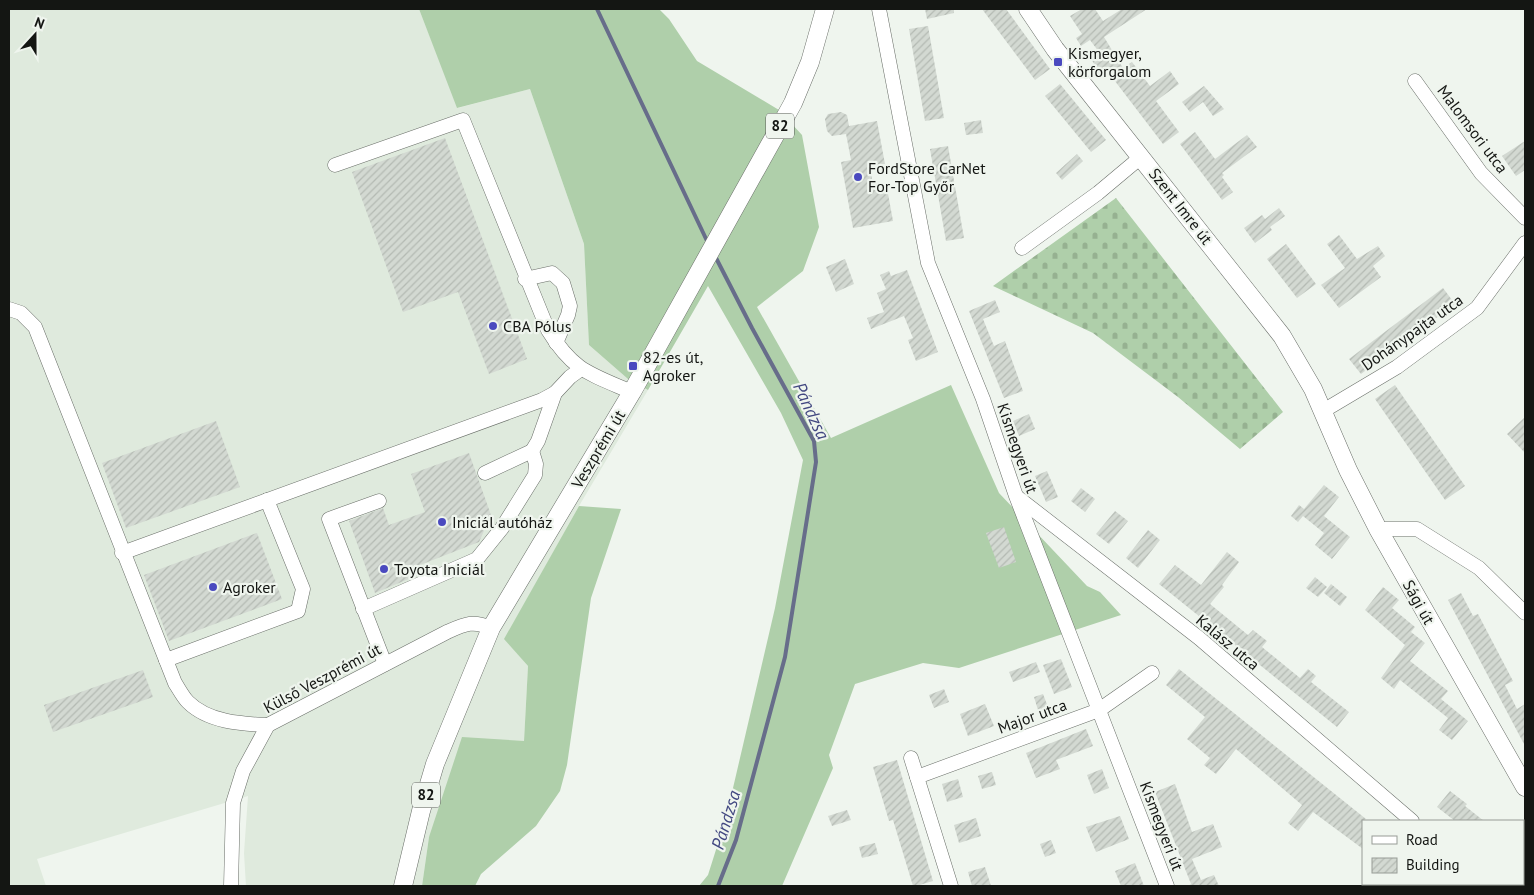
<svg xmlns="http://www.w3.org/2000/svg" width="1534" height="895" viewBox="0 0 1534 895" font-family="'PT Sans',sans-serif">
	<defs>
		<pattern id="cemetery-stones" width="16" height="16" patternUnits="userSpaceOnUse" patternTransform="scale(1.25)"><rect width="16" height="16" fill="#afcfaa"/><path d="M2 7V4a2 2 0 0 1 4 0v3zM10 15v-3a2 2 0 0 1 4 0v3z" fill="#96b191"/></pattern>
		<pattern id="building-hatch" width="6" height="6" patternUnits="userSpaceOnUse" patternTransform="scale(1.25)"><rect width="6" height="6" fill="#d3d9d2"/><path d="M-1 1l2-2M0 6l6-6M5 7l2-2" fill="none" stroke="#b4bab3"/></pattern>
	</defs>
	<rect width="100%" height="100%" fill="#eff5ee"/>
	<path fill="#dfeadd" d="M9,9h410l39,99 72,-19 54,155 5,101 39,34 20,11 -69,116 -74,133 23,27 -4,75 -95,96 -7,49h-176l-2,-33 4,-57 -211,63 9,27h-37z"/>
	<g fill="#afcfaa">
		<path d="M419,9h240l10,10 28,42 82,49 23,25 17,92 -16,44 -46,36 74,131 120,-53 48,108 88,93 13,6 21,23 -162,53 -36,-5 -68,21 -26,71 4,13 -51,118h-83l9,-11 18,-57 49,-210 28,-148 -22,-47 -73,-127 -60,104 -20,-11 -39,-34 -5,-101 -54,-155 -73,19z"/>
		<path d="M579,506l42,3 -30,89 -24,167 -7,26 -24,35 -55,48 -6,12h-53l7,-49 33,-100 62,4 4,-75 -24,-27z"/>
	</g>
	<path fill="url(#cemetery-stones)" d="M1116,198l167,214 -43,37 -62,-52 -85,-64 -100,-47z"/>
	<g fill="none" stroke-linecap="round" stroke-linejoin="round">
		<g stroke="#676d8a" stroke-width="4">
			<path d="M597,9l111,234"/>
			<path d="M715,256l37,72 62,113 2,21 -31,195 -49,183 -18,46"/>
		</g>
	</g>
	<g fill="url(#building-hatch)">
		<path d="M925,9h29v4l-27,6z"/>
		<path d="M982,9h24l44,60 -15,11z"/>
		<path d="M1082,9h13l8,12 19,-12h25l-43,28 19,31 9,-6 18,24 20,-15 9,13 -23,17 23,31 -16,12 -55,-72 -6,4 -11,-17 8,-7 -9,-12 -9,6 -5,-8 6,-4 -12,-18z"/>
		<path d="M928,26l16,92 -19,3 -16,-92z"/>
		<path d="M1060,84l46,56 -15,12 -46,-56z"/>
		<path d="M1204,86l20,23 -11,7 -10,-14 -13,10 -8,-10z"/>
		<path d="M841,112l6,3 2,11 28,-5 8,43 -15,3 4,23 13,-2 6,33 -40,7 -12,-66 10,-2 -5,-26 -14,2 -5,-5 -2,-12 3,-5z"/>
		<path d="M981,120l2,13 -17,2 -2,-12z"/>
		<path d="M1195,132l20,27 32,-24 10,12 -35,26 2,2 -2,2 11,15 -11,8 -42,-56z"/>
		<path d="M445,138l82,221 -38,15 -31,-82 -55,20 -51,-140z"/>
		<path d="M1525,141v29l-9,6 -14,-20z"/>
		<path d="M948,146l16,92 -18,3 -16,-92z"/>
		<path d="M1077,154l6,7 -21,19 -6,-7z"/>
		<path d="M1279,208l6,8 -15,11 2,3 -17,13 -11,-15 18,-13 3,4z"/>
		<path d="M1339,235l18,24 21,-13 7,10 -12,10 8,11 -42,31 -18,-23 24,-17 -18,-24z"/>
		<path d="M1286,244l30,40 -19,14 -30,-39z"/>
		<path d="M845,259l9,25 -18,8 -10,-25z"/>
		<path d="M907,270l31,82 -22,9 -8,-21 5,-2 -9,-22 -33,13 -4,-11 17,-6 -7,-19 9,-4 -6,-14 9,-4 2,5z"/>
		<path d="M1443,288l12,16 -94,70 -12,-15z"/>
		<path d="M995,300l5,12 -17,7 11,27 11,-5 18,50 -19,7 -35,-87z"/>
		<path d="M1395,385l70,101 -20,14 -70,-101z"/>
		<path d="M1029,414l6,15 -16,7 -6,-15z"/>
		<path d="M1525,417v36l-18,-19z"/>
		<path d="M216,421l24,66 -114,41 -24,-65z"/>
		<path d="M469,453l22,62 -12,27 -59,23 3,8 -48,20 -26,-72 34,-13 6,17 36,-13 -14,-38z"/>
		<path d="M1047,471l11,26 -12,5 -11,-26z"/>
		<path d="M1324,485l15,12 -15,19 26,21 -18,22 -17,-14 9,-12 -21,-17 -5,6 -7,-6 8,-11 5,4z"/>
		<path d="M1081,488l14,11 -10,13 -14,-11z"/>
		<path d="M1115,511l13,10 -19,23 -13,-10z"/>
		<path d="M1004,527l12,35 -17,6 -13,-35z"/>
		<path d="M1148,530l12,10 -22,28 -12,-10z"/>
		<path d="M257,533l25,66 -113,42 -25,-66z"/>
		<path d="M1227,552l12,10 -17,23 2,2 -14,17 38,31 5,-5 14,11 -5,6 38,31 8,-9 8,7 -5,6 38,30 -12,15 -178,-143 16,-19 26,20z"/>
		<path d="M1315,577l12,10 -9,10 -12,-9z"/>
		<path d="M1331,584l16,13 -7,9 -16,-13z"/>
		<path d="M1383,587l16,13 -7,8 23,19 -4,5 14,11 -15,18 38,30 -7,8 27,22 -16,19 -13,-10 9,-12 -48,-38 -6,9 -13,-11 24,-33 -40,-35z"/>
		<path d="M1461,593l12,23 5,-2 35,67 -8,4 12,24 8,-5v42l-77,-146z"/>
		<path d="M1061,659l11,28 -18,7 -11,-29z"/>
		<path d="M1036,662l4,10 -27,10 -4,-10z"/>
		<path d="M1179,669l187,150 -3,2v28l-50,-37 -15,19 -10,-8 14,-18 -66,-56 -20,25 -12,-9 6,-7 -23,-19 18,-22 -39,-32z"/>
		<path d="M143,670l10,27 -100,35 -9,-27z"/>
		<path d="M944,689l5,13 -15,6 -5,-13z"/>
		<path d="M1043,694l5,13 -10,3 -4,-13z"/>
		<path d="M985,704l9,22 -26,10 -8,-22z"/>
		<path d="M1086,729l7,17 -37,14 4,9 -24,9 -10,-25z"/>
		<path d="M897,760l36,121 -17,5h-3l-20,-66 -4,1 -16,-54z"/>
		<path d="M1102,769l7,19 -15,6 -7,-19z"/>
		<path d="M992,772l4,13 -14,4 -4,-13z"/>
		<path d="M958,779l5,18 -16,5 -5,-18z"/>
		<path d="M1175,784l17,48 21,-8 9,23 -30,12 9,21 13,-5 5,11h-31l3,-2 -36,-92z"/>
		<path d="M1450,791l17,13 -2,2 19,15h-29l-18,-14z"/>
		<path d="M847,810l4,10 -19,6 -4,-10z"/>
		<path d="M1120,816l9,23 -33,13 -10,-25z"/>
		<path d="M976,818l5,18 -22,7 -5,-18z"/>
		<path d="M1051,840l5,13 -11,4 -5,-13z"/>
		<path d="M875,843l3,11 -16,4 -3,-11z"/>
		<path d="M1135,863l9,23h-23l-6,-15z"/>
		<path d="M985,867l6,19h-19l-4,-14z"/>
	</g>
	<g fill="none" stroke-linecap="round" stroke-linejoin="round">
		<g stroke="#6a6f69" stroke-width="15">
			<g id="minor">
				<path d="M879,9l49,254 55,136 33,97 151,390"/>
				<path d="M1415,81l66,92 44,45"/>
				<path d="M335,165l128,-45 85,210c25,41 42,44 84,62"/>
				<path d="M1022,248l76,-55 43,-36"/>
				<path d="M525,279l27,-6 11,10 7,23 -2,9 -12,28"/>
				<path d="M9,309l12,4 14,14 140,356c4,6 8,14 13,19 20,20 53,22 80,23"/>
				<path d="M1323,411l74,-44 80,-59 48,-65"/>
				<path d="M485,473l47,-22 6,-10 17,-48 15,-16 11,-8"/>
				<path d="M1017,497l182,141 213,183"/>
				<path d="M379,501l-50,18 56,145"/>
				<path d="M1378,529h39l62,39 46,45"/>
				<path d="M122,553l420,-153 13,-7"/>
				<path d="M363,609l114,-50 25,-31 33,-53 1,-11 -4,-13"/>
				<path d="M166,660l132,-49 5,-22 -36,-89"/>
				<path d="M911,758l40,128"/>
				<path d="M917,777l182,-67 53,-37"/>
				<path d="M1490,884l3,2"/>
				<path d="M231,886l2,-83 10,-32 25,-46 179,-93c18,-8 26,-12 44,-4"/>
			</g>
		</g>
		<g stroke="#6a6f69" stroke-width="19">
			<g id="major">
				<path d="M1028,9l27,40 227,287 31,53 35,81 30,59 147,258"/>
				<path d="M403,886l18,-75 14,-47 56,-136 141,-236 161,-289 17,-41 15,-53"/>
			</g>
		</g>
		<use href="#minor" stroke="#fff" stroke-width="14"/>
		<use href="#major" stroke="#fff" stroke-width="18"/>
	</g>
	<g fill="#4a49bf" stroke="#eff5ee" stroke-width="2">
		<rect x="1053" y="57" width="10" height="10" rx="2.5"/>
		<circle cx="858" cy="177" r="5"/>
		<circle cx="493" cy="326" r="5"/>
		<rect x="628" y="361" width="10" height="10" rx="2.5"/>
		<circle cx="442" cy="522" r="5"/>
		<circle cx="384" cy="569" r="5"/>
		<circle cx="213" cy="587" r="5"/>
	</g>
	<g text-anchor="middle" stroke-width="4.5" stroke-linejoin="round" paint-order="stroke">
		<g fill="#eff5ee" stroke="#565955" stroke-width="1">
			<rect x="766" y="113.5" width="28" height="25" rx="4"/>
			<rect x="412" y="782.5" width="28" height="25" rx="4"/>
		</g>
		<g font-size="15" font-weight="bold" fill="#141613">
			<text x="780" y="131">82</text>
			<text x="426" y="800">82</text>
		</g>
		<g font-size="16" fill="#141613" stroke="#eff5ee" text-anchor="start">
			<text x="1068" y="59">Kismegyer,<tspan x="1068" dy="18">körforgalom</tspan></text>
			<text x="868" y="174">FordStore CarNet<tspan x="868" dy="18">For-Top Győr</tspan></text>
			<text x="503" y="332">CBA Pólus</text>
			<text x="643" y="363">82-es út,<tspan x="643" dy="18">Agroker</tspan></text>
			<text x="452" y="528">Iniciál autóház</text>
			<text x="394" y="575">Toyota Iniciál</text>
			<text x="223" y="593">Agroker</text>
		</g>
		<g font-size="16" fill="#141613" stroke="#eff5ee">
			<text transform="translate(1473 129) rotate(53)" y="6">Malomsori utca</text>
			<text transform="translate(1181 206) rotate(52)" y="6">Szent Imre út</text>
			<text transform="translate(1412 332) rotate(-35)" y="6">Dohánypajta utca</text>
			<text transform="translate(1018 448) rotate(71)" y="6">Kismegyeri út</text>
			<text transform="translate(598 449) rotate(-59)" y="6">Veszprémi út</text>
			<text transform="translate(1419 602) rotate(61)" y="6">Sági út</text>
			<text transform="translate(1228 642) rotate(40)" y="6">Kalász utca</text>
			<text transform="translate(322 678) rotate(-28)" y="6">Külső Veszprémi út</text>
			<text transform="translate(1032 716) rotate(-20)" y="6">Major utca</text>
			<text transform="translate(1162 826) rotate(69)" y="6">Kismegyeri út</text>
		</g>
		<g font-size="18" font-style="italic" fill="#424881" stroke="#eff5ee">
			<text transform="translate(811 411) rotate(65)" y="6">Pándzsa</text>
			<text transform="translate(726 820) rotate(-73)" y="6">Pándzsa</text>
		</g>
	</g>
	<rect width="1534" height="895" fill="none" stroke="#141613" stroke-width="20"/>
	<rect x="1362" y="820" width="162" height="65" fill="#eff5ee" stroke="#979c96"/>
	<rect x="1372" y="836" width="25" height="8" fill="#ffffff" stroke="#979c96"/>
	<text x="1406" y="845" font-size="15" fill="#141613">Road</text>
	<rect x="1372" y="858" width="25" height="15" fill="url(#building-hatch)" stroke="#979c96"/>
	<text x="1406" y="870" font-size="15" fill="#141613">Building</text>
	<g transform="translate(35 35) rotate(21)" stroke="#eff5ee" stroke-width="4" paint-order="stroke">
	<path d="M0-4L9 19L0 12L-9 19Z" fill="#141613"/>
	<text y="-8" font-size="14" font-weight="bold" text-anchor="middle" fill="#141613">N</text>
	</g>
</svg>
